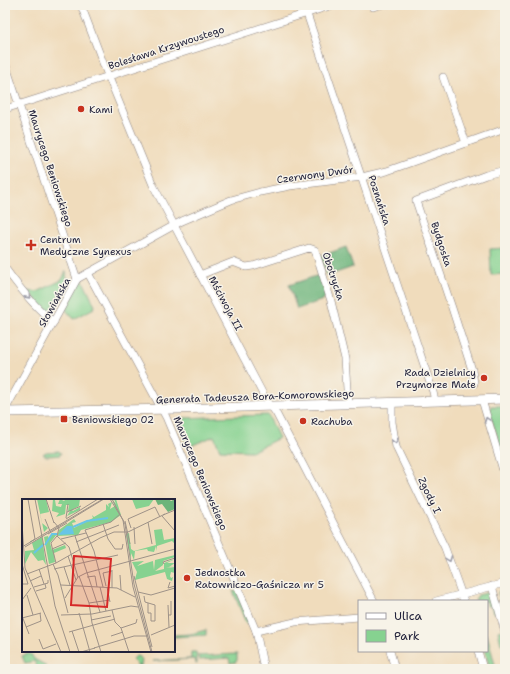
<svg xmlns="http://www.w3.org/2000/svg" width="510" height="674" viewBox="0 0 510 674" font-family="'Shantell Sans',sans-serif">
	<rect width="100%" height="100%" fill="#f7f3e8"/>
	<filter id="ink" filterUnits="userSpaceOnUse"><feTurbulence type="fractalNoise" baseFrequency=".025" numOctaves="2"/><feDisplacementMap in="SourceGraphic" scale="8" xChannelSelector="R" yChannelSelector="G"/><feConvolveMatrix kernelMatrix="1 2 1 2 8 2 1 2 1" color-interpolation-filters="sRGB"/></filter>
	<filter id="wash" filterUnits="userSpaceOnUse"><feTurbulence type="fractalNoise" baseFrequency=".012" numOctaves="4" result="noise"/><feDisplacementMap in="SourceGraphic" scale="16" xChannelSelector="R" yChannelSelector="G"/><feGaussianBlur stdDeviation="0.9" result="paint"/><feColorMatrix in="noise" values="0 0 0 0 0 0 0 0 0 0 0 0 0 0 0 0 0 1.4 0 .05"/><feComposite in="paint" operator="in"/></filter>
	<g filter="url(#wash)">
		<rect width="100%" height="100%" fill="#f0dcbc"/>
		<g fill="#86d290" stroke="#547a66">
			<path d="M505,248v26l-14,1 -1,-26z"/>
			<path d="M66,271l1,10 -18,33 -21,-23 9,1 25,-12z"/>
			<path d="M82,279l13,27 -1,2 -20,11 -9,-10 15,-29z"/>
			<path d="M491,406h14v19l-1,1 1,23 -4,1v-2l-12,-37z"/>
			<path d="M268,415l11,23 -26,13 -33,-1 -6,-14 -26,11 -11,-26 4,-3z"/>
			<path d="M59,451l2,3 -1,1 -14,1 -3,-2 3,-2z"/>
			<path d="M505,589v13l-4,1 -3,-11z"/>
			<path d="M233,591l4,1 12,31h-3z"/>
			<path d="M492,592l5,19 -4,2 -2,-7h-4v-5h-12l3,-6z"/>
			<path d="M206,630v5l-32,2v-2l17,-1z"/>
			<path d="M502,630l3,13 -4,1 -3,-13z"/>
			<path d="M487,634l9,35h-6l-5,-18h2z"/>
			<path d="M191,652h5l1,12h-1l-1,-5 -42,2 38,-2z"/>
			<path d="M27,654h4l3,5 11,6v4h-7l-4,-8 -9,2 -3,-7z"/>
			<path d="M237,654v6l-1,2 -6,1 -1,-5 -30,2 -1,-5 1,1z"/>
			<path d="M136,656l4,1 2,3 -1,6h-4l-4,-7z"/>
		</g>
		<g fill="#6cb47a" stroke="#476b5a">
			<path d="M346,247l7,20 -26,9 -6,-20z"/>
			<path d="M319,275l7,21 -3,4 -26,9 -8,-24z"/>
		</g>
	</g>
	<g filter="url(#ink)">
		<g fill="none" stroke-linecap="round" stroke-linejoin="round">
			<g stroke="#897f7c" stroke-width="8">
				<g id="minor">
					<path d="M81,5l24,63 48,117 112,213 11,15 98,188"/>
					<path d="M304,5l129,387 2,9"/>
					<path d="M372,5l1,2 7,-2"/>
					<path d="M5,63l72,216"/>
					<path d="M443,77l23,66"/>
					<path d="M5,109l328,-104"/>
					<path d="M5,268c13,18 31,41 49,54"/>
					<path d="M88,273l78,144 90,214 8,38"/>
					<path d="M200,275l33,-13 13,5 7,-1 56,-18 6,2 16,51 14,58 3,45"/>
					<path d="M474,383l-2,-13 -20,-62 -36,-107 70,-26 19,-5"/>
					<path d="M482,400l23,77"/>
					<path d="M392,403v19l4,25 49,101 19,53"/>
					<path d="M5,410l72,-131 105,-58 49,-21 29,-8 30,-6 72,-9 25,-6 118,-42"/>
					<path d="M492,586l13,46"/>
					<path d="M436,601l69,-18"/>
					<path d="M256,631l39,-9 64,-5"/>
					<path d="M390,651l5,18"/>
					<path d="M478,651l5,18"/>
				</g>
			</g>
			<g stroke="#897f7c" stroke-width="10">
				<path id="tertiary" d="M5,412l170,-3 330,-10"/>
			</g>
			<use href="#minor" stroke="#fff" stroke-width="7"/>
			<use href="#tertiary" stroke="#fff" stroke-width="9"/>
		</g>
		<defs><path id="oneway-chevron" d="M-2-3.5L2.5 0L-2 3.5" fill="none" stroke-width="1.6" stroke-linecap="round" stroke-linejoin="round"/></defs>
		<g stroke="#9c9ca7">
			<use href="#oneway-chevron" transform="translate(28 296) rotate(48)"/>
			<use href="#oneway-chevron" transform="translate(487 420) rotate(-108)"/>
			<use href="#oneway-chevron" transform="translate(395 441) rotate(76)"/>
			<use href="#oneway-chevron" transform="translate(449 559) rotate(69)"/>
		</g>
	</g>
	<g fill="#c8321e" stroke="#f7f3e8" stroke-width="1.5">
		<circle cx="81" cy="109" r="4"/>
		<path d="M29 239h4v4h4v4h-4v4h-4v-4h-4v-4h4z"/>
		<circle cx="484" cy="378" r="4"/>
		<rect x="60" y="415" width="8" height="8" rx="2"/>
		<circle cx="303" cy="421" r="4"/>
		<circle cx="187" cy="578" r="4"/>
	</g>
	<g text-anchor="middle" stroke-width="3" stroke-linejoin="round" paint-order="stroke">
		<g font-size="10" fill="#22223b" stroke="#f7f3e8">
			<text transform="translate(166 47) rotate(-18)" y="4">Bolesława Krzywoustego</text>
			<text transform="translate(51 168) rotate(72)" y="4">Maurycego Beniowskiego</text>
			<text transform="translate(315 174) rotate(-8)" y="4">Czerwony Dwór</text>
			<text transform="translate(380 200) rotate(72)" y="4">Poznańska</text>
			<text transform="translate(442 244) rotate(72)" y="4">Bydgoska</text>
			<text transform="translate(334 276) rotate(72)" y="4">Obotrycka</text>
			<text transform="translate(54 302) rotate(-61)" y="4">Słowiańska</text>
			<text transform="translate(226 303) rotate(62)" y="4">Mściwoja II</text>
			<text transform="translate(255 396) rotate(-2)" y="4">Generała Tadeusza Bora-Komorowskiego</text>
			<text transform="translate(201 473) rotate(67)" y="4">Maurycego Beniowskiego</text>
			<text transform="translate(430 495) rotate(64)" y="4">Zgody I</text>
		</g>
		<g font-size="10" fill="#22223b" stroke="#f7f3e8" text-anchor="start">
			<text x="89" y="113">Kami</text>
			<text x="40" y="243">Centrum<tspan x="40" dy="12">Medyczne Synexus</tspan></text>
			<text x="476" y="376" text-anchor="end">Rada Dzielnicy<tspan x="476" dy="12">Przymorze Małe</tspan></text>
			<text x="72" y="423">Beniowskiego 02</text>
			<text x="311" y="425">Rachuba</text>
			<text x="195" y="576">Jednostka<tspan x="195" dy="12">Ratowniczo-Gaśnicza nr 5</tspan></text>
		</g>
	</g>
	<g transform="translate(22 499)">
		<rect width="153" height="153" fill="#f0dcbc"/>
		<path d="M15,0h9l3,13 -9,2 2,9 6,5 -4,4zM31,0l4,1h-2l1,6 5,1 1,-3h-4l2,-5 4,2 2,-2h14l-1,7 -7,4 1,1 7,-4v3l-13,6 3,-5h-2l1,-6h-3l-1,9 -9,3 3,-4 -7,-2zM90,0l4,5 -2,-5h2l5,16 -10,7 -30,8 -3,5 -21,1 2,-6 15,-11 2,3 -4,1 2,5 19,-10 -1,-3 2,2 12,-7v-6l3,3 -1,-3 4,-2 -2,7 5,-3zM110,0h22l-5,7 -13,3zM140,30l2,11 11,-2v6l-3,-3 -15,5 -1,5v-5l-2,6 -6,-1 -1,-2 -12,2 -1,9 -3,-7v7l-5,-26 3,-1 2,16 3,2 22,-6 -2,-15zM30,35h5l-7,9 2,7 13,-5 1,3 -12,5 1,9 -6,2 -5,-27 4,-1 1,3zM20,38l4,28 -3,-5 -5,1 -7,-9 -6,12v-13l9,-1 -2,-7zM153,56v2l-12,4v4l-8,6 9,-2v-6l11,-4 -8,4h8l-6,4 6,-1 -9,2 9,-1v6l-4,-1 -1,4 1,2 2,-1 -1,4 -5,-2 -2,-7 -30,8 -2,-15 2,14 2,-7 -5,-10 12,-1 -7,5 16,-5 1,9 1,-10z" fill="#86d290"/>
		<path d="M133,0h14l2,2 4,-2v10l-7,3 -6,-8 -4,1z" fill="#6cb47a"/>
		<path d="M45,27h5l2,8 -16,1z" fill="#68c5e6"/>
		<path fill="none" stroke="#68c5e6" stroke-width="2" d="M51,28l14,-6 21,-3M23,46l7,-11h5M12,54l9,-8"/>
		<path fill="none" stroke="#9e9288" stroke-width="1" d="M6,0l7,40 -5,3M13,0l20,107 15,46M24,0l8,24M88,0l13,21 10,67 18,65M90,0l13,25 9,60 18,68M45,13l14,-6M141,16l12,-5M140,17l13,15M44,19l2,-14M23,20l5,12M44,20l32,-20M103,22l5,23M32,23l5,6 -2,8 -6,7 5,20M126,23l4,22M0,24l3,45 36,84M81,25l5,15 7,10h7l1,-5M112,28l1,17M109,29l-3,-9 27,-12 5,10M26,35l19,-11M35,37l12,11 9,30M53,37l25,76M39,40l25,-6M54,43l43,-17M0,48l81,-48M3,48l79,-48M30,50l14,-6M46,57l8,24M0,65l6,20h-6M31,65l5,11 10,38M142,65l-1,-2 12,-4M42,68l6,18M17,70l5,15M32,70l64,-14M90,71v18M5,75l29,-11 44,-25 14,-6h14l37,-18M98,76l1,15M57,77l10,27 3,20 9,29M112,77l18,71M65,78l8,-1 2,11M8,82l11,-5M148,83l-2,6 7,-2M39,86l56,3 18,9M84,87l-3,-13 9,-2M12,88l14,-4v-3M78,88l6,24M81,88l-9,-36 -9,-21 26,-8 9,-8M85,88l3,15M14,92l10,-3 -1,-4M116,93l13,3 24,-7M5,96l6,20M122,97l1,6 10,3v16M43,99l13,-21 8,-4 89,-24M0,101l9,-12M67,104l21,-3M126,104v10h3v8h4M146,106l1,22M90,111l3,12 6,6 8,24M57,114l11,39M39,116l31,-1 39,-8 7,1M146,116h3v-14M0,117l7,18M0,119l19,-5M69,121l20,-4M4,128l15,-6 -1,-8M99,129l15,-5 1,-4M50,132l7,21M47,133l46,-13M129,136l24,-10M89,137l12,-4M17,140l4,10 13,-5M72,149l40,-12h14M59,153l14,-4"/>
		<path fill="#d62828" fill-opacity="0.15" stroke="#d62828" stroke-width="2" d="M52,57l37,3 -4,48 -36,-2z"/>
		<rect width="153" height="153" fill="none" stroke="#22223b" stroke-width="2"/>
	</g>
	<rect width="510" height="674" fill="none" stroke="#f7f3e8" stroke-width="20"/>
	<rect x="358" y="600" width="130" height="52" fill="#f7f3e8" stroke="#a29fa3"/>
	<rect x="366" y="613" width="20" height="6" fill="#ffffff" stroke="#a29fa3"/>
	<text x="394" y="620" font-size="12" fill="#22223b">Ulica</text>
	<rect x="366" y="630" width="20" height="12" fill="#86d290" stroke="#a29fa3"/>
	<text x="394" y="640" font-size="12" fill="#22223b">Park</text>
</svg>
